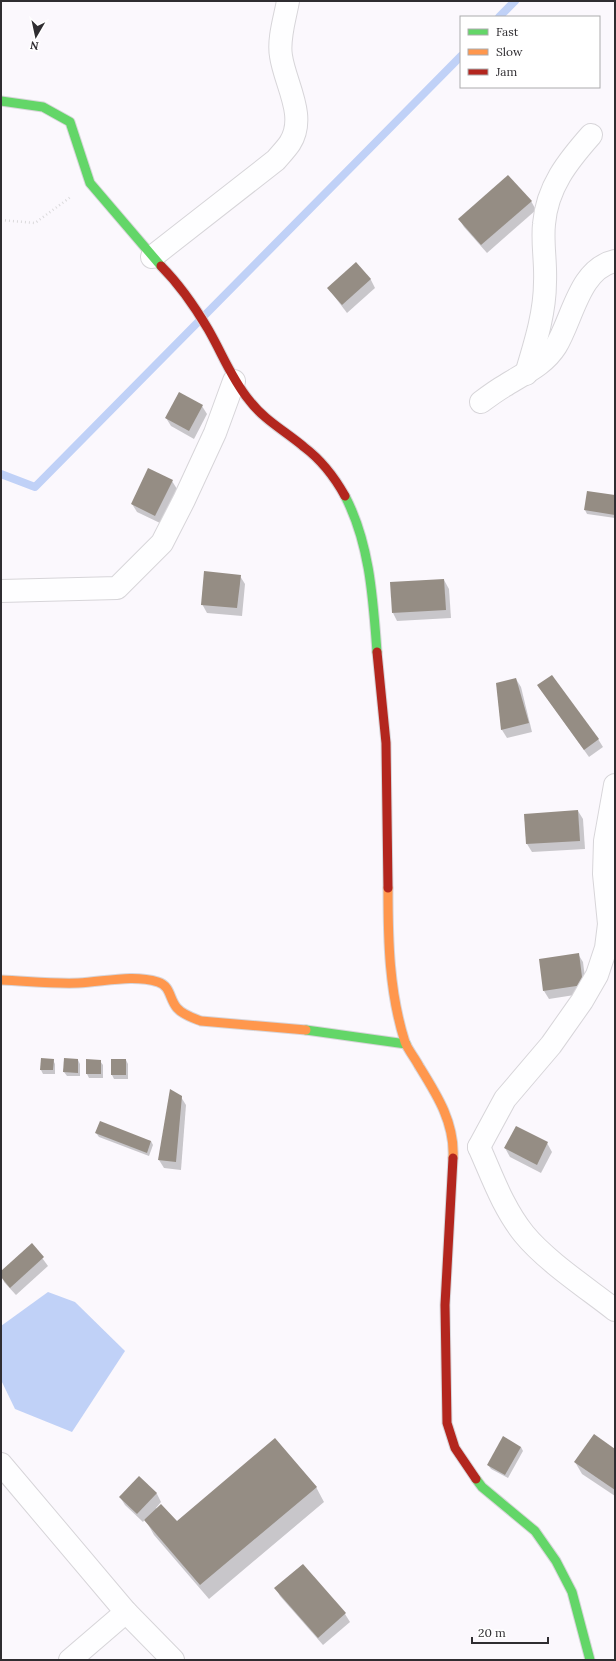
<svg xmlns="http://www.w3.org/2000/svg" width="616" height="1661" viewBox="0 0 616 1661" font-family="Lora,serif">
	<rect width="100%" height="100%" fill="#fbf8fd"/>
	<path fill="#c0d1f7" d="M48,1292l27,10 50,49 -53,81 -57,-23 -14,-29v-54z"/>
	<g fill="#0003">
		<path d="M531,201l5,9 -49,43 -23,-26 -5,-8z"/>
		<path d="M356,263l15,17 4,8 -28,25 -19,-25z"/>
		<path d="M202,406l5,8 -13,25 -23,-13 -5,-8z"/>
		<path d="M172,481l5,8 -17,34 -23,-11 -5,-8z"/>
		<path d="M615,496v22l-28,-4 -2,-4z"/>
		<path d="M240,576l5,8 -3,32 -35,-3 -5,-9z"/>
		<path d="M444,580l5,9 2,29 -54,3 -4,-8z"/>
		<path d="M516,679l5,8 11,45 -25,6 -5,-8z"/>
		<path d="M538,686l60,53 5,8 -14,10z"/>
		<path d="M578,811l5,8 2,30 -53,3 -5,-8 -2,-29z"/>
		<path d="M578,954l5,8 4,31 -38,6 -5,-8z"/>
		<path d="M53,1060l2,4v10h-12l-2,-4z"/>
		<path d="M65,1060h13l2,4v12h-13l-3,-4z"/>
		<path d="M126,1060l2,4v15h-14l-2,-4z"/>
		<path d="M100,1061l3,4v13h-14l-2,-4z"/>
		<path d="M181,1097l5,8 -5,65 -17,-2 -5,-8z"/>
		<path d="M516,1127l31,16 5,9 -11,21 -31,-16 -5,-9z"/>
		<path d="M96,1133l55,8 2,4 -4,11 -50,-19z"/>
		<path d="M32,1244l16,22 -32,29 -12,-13 -3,-10z"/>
		<path d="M521,1447l2,4 -15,27 -17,-9 -3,-4z"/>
		<path d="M615,1450v46l-33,-22 -7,-12z"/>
		<path d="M139,1477l18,17 4,8 -5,6 21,15 139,-36 8,15 -115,97 -55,-64 -9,-16 -2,3 -18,-17 -5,-8z"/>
		<path d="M302,1565l43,49 5,8 -27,23 -43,-49 -4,-8z"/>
	</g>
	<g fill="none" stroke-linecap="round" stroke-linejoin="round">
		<g stroke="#c0d1f7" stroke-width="8">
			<path d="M499,17l16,-16"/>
			<path d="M1,474l34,13 426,-431"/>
		</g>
	</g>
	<g fill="#958d84">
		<path d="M508,175l24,26 -51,44 -23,-26z"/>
		<path d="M356,262l15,17 -29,26 -15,-17z"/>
		<path d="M179,392l24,13 -14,26 -24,-13z"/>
		<path d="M148,468l25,12 -18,36 -24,-12z"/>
		<path d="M587,491l28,4v20l-31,-5z"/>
		<path d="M204,571l37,4 -4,33 -36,-3z"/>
		<path d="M444,579l2,31 -54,3 -2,-31z"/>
		<path d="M552,675l47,64 -15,11 -47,-65z"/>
		<path d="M516,678l13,45 -28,7 -5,-47z"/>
		<path d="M578,810l2,31 -54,3 -2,-30z"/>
		<path d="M579,953l4,32 -40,6 -4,-32z"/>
		<path d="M41,1058l13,1 -1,11h-13z"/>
		<path d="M64,1058l14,1v14l-15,-1z"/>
		<path d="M86,1059l15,1v14h-15z"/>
		<rect x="111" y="1059" width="15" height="16"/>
		<path d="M170,1089l12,7 -6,66 -18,-2z"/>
		<path d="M100,1121l51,20 -4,12 -52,-20z"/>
		<path d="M516,1126l32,16 -11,23 -33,-17z"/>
		<path d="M32,1243l12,14 -34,31 -9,-11v-6z"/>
		<path d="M594,1434l21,15v41l-41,-28z"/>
		<path d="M503,1436l18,11 -16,28 -18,-10z"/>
		<path d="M275,1438l42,49 -117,98 -56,-65 17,-16 16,17z"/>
		<path d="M139,1476l18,17 -20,21 -18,-17z"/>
		<path d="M303,1564l43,49 -28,25 -44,-50z"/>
	</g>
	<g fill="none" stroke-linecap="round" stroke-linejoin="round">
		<g stroke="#d7d5d9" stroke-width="24">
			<g id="street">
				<path d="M152,257l124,-97c5,-6 10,-11 14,-17 17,-27 -5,-59 -9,-87 -3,-17 4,-38 7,-55"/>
				<path d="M526,374c9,-30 19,-61 19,-92 1,-20 -3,-39 -1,-58 3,-37 24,-63 47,-89"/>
				<path d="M481,402c8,-6 16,-12 25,-17 19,-12 38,-20 50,-39 17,-28 23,-77 59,-85"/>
				<path d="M1,591l116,-3 45,-45 22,-43 31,-67 19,-52"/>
				<path d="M479,1147l26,-48 46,-54 31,-44 15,-26 9,-27 3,-24 -5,-50 1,-33 10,-56"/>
				<path d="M479,1147c13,29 24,61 45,87 22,27 63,54 91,76"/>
				<path d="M1,1464l125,148 47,48"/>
				<path d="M70,1660l56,-48"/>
			</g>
		</g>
		<g stroke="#d7d5d9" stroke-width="11">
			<g id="fast">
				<path d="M1,101l42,6 27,15 20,61 71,83"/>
				<path d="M345,496c25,48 28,103 32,156"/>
				<path d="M306,1030l100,14"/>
				<path d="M476,1479l6,8 53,44 21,30 16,31 18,68"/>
			</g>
		</g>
		<g stroke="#d7d5d9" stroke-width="11">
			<g id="slow">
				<path d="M388,888c0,52 1,104 17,154 3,8 10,16 14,24 18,29 36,57 34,92"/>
				<path d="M1,980c26,1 51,4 77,3 26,-1 54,-9 80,-1 13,4 11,17 19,26 6,7 16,10 24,13l105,9"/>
			</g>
		</g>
		<g stroke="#d7d5d9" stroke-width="11">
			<g id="jam">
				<path d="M161,266c18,18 34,41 47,63 14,24 23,49 41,71 15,20 36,31 55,47 16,12 31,31 41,49"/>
				<path d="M377,652l9,91 2,145"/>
				<path d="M453,1158l-8,147 2,118 8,25 21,31"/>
			</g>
		</g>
		<path stroke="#dbdadc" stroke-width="2.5" stroke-dasharray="1 3" stroke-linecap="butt" d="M1,220l34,3 37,-27"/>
		<use href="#street" stroke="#fefeff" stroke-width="22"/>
		<use href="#fast" stroke="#63d668" stroke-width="9"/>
		<use href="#slow" stroke="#ff974d" stroke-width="9"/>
		<use href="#jam" stroke="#b3261e" stroke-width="9"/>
	</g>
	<rect width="616" height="1661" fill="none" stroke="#2f2d31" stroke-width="4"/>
	<rect x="460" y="16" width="140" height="72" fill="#ffffff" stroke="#acabad"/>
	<rect x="468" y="29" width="20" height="6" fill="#63d668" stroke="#acabad"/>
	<text x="496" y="36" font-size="12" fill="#2f2d31">Fast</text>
	<rect x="468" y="49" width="20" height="6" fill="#ff974d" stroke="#acabad"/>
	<text x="496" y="56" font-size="12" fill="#2f2d31">Slow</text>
	<rect x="468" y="69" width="20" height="6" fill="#b3261e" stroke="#acabad"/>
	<text x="496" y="76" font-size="12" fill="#2f2d31">Jam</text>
	<g transform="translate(36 36) rotate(189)" stroke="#ffffff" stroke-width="3" paint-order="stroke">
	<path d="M0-3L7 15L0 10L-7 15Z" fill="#2f2d31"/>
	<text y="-6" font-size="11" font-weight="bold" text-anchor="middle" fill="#2f2d31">N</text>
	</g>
	<path d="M472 1637v6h76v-6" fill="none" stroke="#2f2d31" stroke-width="2"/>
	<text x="478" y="1637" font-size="12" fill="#2f2d31" stroke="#ffffff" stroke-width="3" paint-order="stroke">20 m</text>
</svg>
